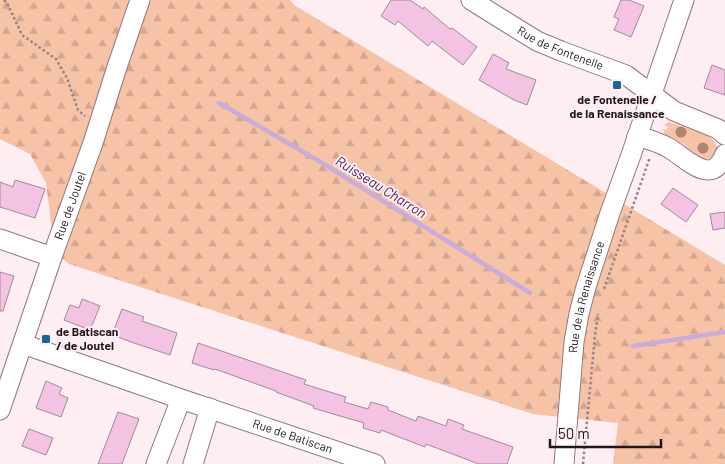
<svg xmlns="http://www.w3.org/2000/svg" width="725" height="464" viewBox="0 0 725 464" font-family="Barlow,sans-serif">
	<defs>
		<pattern id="forest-firs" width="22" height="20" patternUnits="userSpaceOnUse" patternTransform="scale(1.25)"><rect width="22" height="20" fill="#f6c3a7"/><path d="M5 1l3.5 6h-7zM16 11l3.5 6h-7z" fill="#d3a78f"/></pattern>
	</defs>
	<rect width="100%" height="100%" fill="#feedf1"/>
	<path fill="#f6c3a7" d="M669,122l36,12c6,4 11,7 12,14l-5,9 -7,3 -22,-16 -18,-9 -2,-6 3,1 2,-3 -4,-2z"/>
	<path fill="url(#forest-firs)" d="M0,0h290l4,5 431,260v199h-112l5,-41 -85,-9 -464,-150 -14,-11 -9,-70 -16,-29 -30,-15z"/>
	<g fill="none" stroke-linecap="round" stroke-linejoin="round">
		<g stroke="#caacd9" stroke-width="4.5">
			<path d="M219,103l100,58 211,132"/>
			<path d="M633,346l92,-14"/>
		</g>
	</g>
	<g fill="#f4c3e3" stroke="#9f8a98">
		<path d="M391,0h19l13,9 1,-2 26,22 2,-1 25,19 -14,18 -31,-24 -4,5 -30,-25 -3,4 -14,-9z"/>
		<path d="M621,0h8l15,6 -13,31 -17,-7 5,-11 -5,-2z"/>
		<path d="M493,54l16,9 -3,6 30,11 -9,25 -13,-5 -35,-20z"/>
		<path d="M712,65l13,5v25l-21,-7z"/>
		<path d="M15,180l30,9 -10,29 -35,-11v-25l13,5z"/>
		<path d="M673,188l25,17 -12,17 -25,-18z"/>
		<path d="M725,212v16l-12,2 -3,-16z"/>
		<path d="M0,272l14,4 -11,35h-3z"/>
		<path d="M82,299l18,7 -10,24 -26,-10 6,-15 9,3z"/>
		<path d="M122,309l22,8 -2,4 35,12 -7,22 -36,-12 -22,-8z"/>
		<path d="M198,343l108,37 -2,4 42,13 -2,5 24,7 3,-7 17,5v3l28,11 2,-5 28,10 2,-7 16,6 -2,4 51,18 -6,17h-28l-53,-20 -1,3 -44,-17 -1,3 -17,-5 1,-5 -51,-15 1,-2 -38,-14v-1l-61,-22 -1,1 -22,-7z"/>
		<path d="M46,381l16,7 -3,6 9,4 -7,19 -25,-9z"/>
		<path d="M118,412l21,7 -7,18 -10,27h-24z"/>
		<path d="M29,429l24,9 -7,17 -24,-9z"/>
	</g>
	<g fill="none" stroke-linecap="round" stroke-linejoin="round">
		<g stroke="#91787e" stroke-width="21">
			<g id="minor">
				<path id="s1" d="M471,0l32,20 34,21 24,10 65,24 48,36 44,18 7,6"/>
				<path d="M637,136c10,3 21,6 30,11 19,10 44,42 58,7"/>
				<path d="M0,239l52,18"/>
				<path id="s2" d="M23,344l158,55 194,65"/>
				<path id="s3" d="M0,410l52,-153 41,-114 24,-76 23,-67"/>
				<path d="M156,464l25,-65"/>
				<path d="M193,464l17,-56"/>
				<path id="s4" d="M564,464l10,-122 5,-28 7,-27 24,-74 21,-58 53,-155"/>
			</g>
		</g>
		<g stroke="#928488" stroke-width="2.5" stroke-dasharray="2.5 2.5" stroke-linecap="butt">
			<path d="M4,0l3,3 15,32 34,24 11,19 11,32 7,6"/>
			<path d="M604,289l46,-132"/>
			<path d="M583,464l12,-129 3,-21"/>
		</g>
		<use href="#minor" stroke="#fff" stroke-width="19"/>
	</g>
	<g fill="#af866e">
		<circle cx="681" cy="132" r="5.5"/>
		<circle cx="703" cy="148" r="5.5"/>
	</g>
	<g fill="#176698" stroke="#feedf1" stroke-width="2">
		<rect x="612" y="80" width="10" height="10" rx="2.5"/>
		<rect x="41" y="334" width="10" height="10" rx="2.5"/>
	</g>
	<g text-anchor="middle" stroke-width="4" stroke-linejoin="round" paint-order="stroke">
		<g font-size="12" fill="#22181b" stroke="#feedf1">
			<text dy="4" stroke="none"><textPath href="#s1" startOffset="102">Rue de Fontenelle</textPath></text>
			<text dy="4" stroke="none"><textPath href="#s3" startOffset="216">Rue de Joutel</textPath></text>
			<text dy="4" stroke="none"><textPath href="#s4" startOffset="169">Rue de la Renaissance</textPath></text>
			<text dy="4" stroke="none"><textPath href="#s2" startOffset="285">Rue de Batiscan</textPath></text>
		</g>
		<g font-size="12" font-weight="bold" fill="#22181b" stroke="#feedf1">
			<text x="617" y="104">de Fontenelle /<tspan x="617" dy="14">de la Renaissance</tspan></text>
			<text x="56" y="336" text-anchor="start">de Batiscan<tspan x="56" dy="14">/ de Joutel</tspan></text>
		</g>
		<g font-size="14" font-style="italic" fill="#4b255b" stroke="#feedf1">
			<text transform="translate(381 187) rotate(32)" y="5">Ruisseau Charron</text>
		</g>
	</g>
	<path d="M550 439v8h111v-8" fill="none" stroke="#22181b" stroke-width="2.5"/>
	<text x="558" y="439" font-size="15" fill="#22181b" stroke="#feedf1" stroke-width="4" paint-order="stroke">50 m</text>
</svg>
